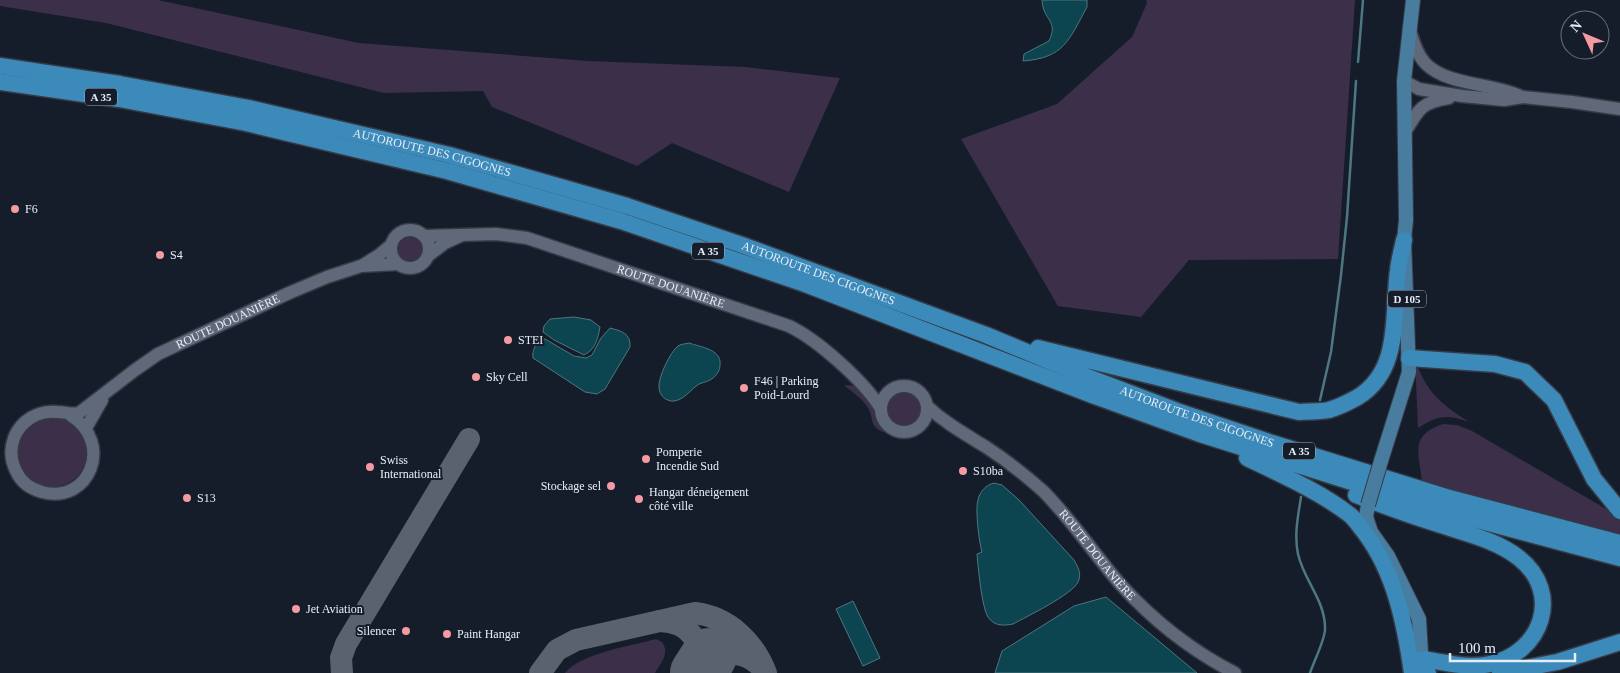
<svg xmlns="http://www.w3.org/2000/svg" width="1620" height="673" viewBox="0 0 1620 673" font-family="Georgia,serif">
	<rect width="100%" height="100%" fill="#151d2b"/>
	<g fill="#3c2f4a">
		<path d="M0,0h158l201,43 229,18 157,6 95,11 -51,114 -117,-49 -35,23 -145,-59 -9,-16 -99,2 -278,-70 -106,-17z"/>
		<path d="M1146,0h209l-17,259 -149,1 -48,57 -83,-11 -97,-167 96,-35 75,-67 15,-34z"/>
		<circle cx="411" cy="250" r="13"/>
		<path d="M1415,360c12,33 25,43 54,62 -21,-8 -32,-7 -51,6z"/>
		<path d="M844,385l12,1 20,24 10,23c-18,-6 -11,-13 -18,-25 -5,-9 -16,-16 -24,-23z"/>
		<circle cx="904" cy="409" r="17"/>
		<circle cx="52" cy="452" r="35"/>
		<path d="M1443,424l14,1 15,6 148,86v17l-198,-52c-3,-30 -13,-46 21,-58z"/>
		<path d="M656,639l6,3c8,11 -1,21 -7,31h-90c16,-20 66,-27 91,-34z"/>
	</g>
	<g fill="#0c444f" stroke="#4e7781">
		<path d="M1042,0h45v7c-18,33 -23,51 -64,54l1,-7 25,-13c10,-21 -6,-20 -7,-41z"/>
		<path d="M574,317l17,3 9,7c-2,12 -5,23 -16,28l-30,-15 -11,-8 1,-6 6,-7z"/>
		<path d="M610,328c11,3 21,5 20,19l-25,42 -8,5 -12,-2 -52,-34c-1,-8 2,-12 7,-19h5l29,17 12,2 6,-3 9,-17z"/>
		<path d="M689,343c11,4 33,6 31,22 0,5 -3,10 -7,13 -3,3 -9,4 -14,6 -8,5 -15,16 -25,17 -8,1 -15,-6 -15,-14 -1,-9 11,-35 19,-41 3,-2 7,-2 11,-3z"/>
		<path d="M994,483l8,2 17,15 55,60c4,7 8,14 4,22 -5,12 -52,35 -65,42 -10,2 -19,2 -25,-7 -6,-9 -10,-50 -11,-63l5,-2c-3,-10 -7,-43 -4,-52 2,-9 8,-15 16,-17z"/>
		<path d="M1106,597l91,76h-202l7,-22 72,-45z"/>
		<path d="M853,601l27,57 -17,8 -27,-57z"/>
	</g>
	<g fill="none" stroke-linecap="round" stroke-linejoin="round">
		<g stroke="#4e7781" stroke-width="2.5">
			<path d="M1358,62l5,-62"/>
			<path d="M1320,400l11,-48 10,-77 6,-58 9,-136"/>
			<path d="M1301,497c-3,19 -7,38 -3,57 6,27 28,47 27,76 -1,12 -11,31 -15,43"/>
		</g>
		<g stroke="#5a626e" stroke-width="22">
			<path d="M660,621c31,1 45,23 37,52"/>
			<path d="M342,673l-1,-15 5,-14 123,-205"/>
			<path d="M540,673l17,-23 19,-10 119,-27c34,4 59,29 71,60"/>
			<path d="M700,673c17,-23 43,-26 63,-4"/>
		</g>
		<path stroke="#5a626e" stroke-width="56" d="M698,673l11,-17"/>
		<g stroke="#353a45" stroke-width="15">
			<g id="secondary">
				<path d="M1409,28c4,12 8,27 17,36 22,22 69,19 96,33"/>
				<path d="M1404,81l15,8 43,7 42,4 19,-3 49,5 48,7"/>
				<path d="M1404,134c14,-24 17,-32 45,-36"/>
				<circle cx="410" cy="249" r="19"/>
				<path id="s1" d="M424,236l72,-2 31,4 262,88c29,14 76,56 92,83"/>
				<path d="M429,255l16,-12 15,-7"/>
				<path d="M363,265l16,-10 12,-10"/>
				<circle cx="904" cy="409" r="23"/>
				<path id="s2" d="M927,406c18,17 38,28 59,41 20,13 39,28 57,44 29,29 51,63 78,94 32,35 71,66 114,88"/>
				<path id="s3" d="M70,415c45,28 19,90 -28,77 -11,-3 -21,-10 -26,-21 -5,-10 -6,-22 -2,-33 7,-18 25,-28 43,-26 9,0 14,3 22,1l56,-43 23,-16 131,-61 38,-16 34,-11 37,-2"/>
				<path d="M86,428l16,-28"/>
			</g>
		</g>
		<g stroke="#353a45" stroke-width="16">
			<g id="primary">
				<path d="M1381,461l28,-89 -5,-132 2,-20 -2,-139 9,-81"/>
				<path d="M1368,505l-2,12 5,15 17,24 31,63 3,51"/>
			</g>
		</g>
		<g stroke="#353a45" stroke-width="19">
			<g id="highway">
				<path id="s4" d="M0,66l120,18 129,24 200,47 178,51 115,39 244,90 99,41 92,35 95,32 174,54 174,46"/>
				<path d="M0,82l119,17 127,24 201,48 174,50 184,63 287,111 108,39 243,77 177,47"/>
				<path d="M1038,348l261,64c9,-1 21,0 30,-2 10,-3 20,-8 29,-13 44,-27 34,-83 40,-127 1,-10 4,-20 6,-30"/>
				<path d="M1409,358l86,6 30,8 29,28 40,79 26,32"/>
				<path d="M1247,458c35,17 72,33 103,57 6,5 10,12 15,18 30,40 40,91 47,140"/>
				<path d="M1356,495c26,10 52,20 79,28 28,10 60,16 84,35 44,35 23,95 -29,106 -22,5 -46,-2 -68,-5"/>
				<path d="M1422,668l6,5"/>
				<path d="M1500,673l57,-11 63,-20"/>
			</g>
		</g>
		<use href="#secondary" stroke="#5f697a" stroke-width="12"/>
		<use href="#primary" stroke="#497da0" stroke-width="14"/>
		<use href="#highway" stroke="#3b8ab9" stroke-width="16"/>
		<g stroke="#353a45" stroke-width="16" stroke-linecap="butt">
			<path id="primary-bridge" d="M1368,505l13,-44"/>
		</g>
		<use href="#primary-bridge" stroke="#497da0" stroke-width="14"/>
	</g>
	<g fill="#f49aa2" stroke="#151d2b" stroke-width="2">
		<circle cx="15" cy="209" r="5"/>
		<circle cx="160" cy="255" r="5"/>
		<circle cx="508" cy="340" r="5"/>
		<circle cx="476" cy="377" r="5"/>
		<circle cx="744" cy="388" r="5"/>
		<circle cx="646" cy="459" r="5"/>
		<circle cx="370" cy="467" r="5"/>
		<circle cx="963" cy="471" r="5"/>
		<circle cx="611" cy="486" r="5"/>
		<circle cx="187" cy="498" r="5"/>
		<circle cx="639" cy="499" r="5"/>
		<circle cx="296" cy="609" r="5"/>
		<circle cx="406" cy="631" r="5"/>
		<circle cx="447" cy="634" r="5"/>
	</g>
	<g text-anchor="middle" stroke-width="4" stroke-linejoin="round" paint-order="stroke">
		<g fill="#151d2b" stroke="#a8afba" stroke-width="1">
			<rect x="85" y="88.5" width="32" height="17" rx="4"/>
			<rect x="692" y="242.5" width="32" height="17" rx="4"/>
			<rect x="1388" y="290.5" width="38" height="17" rx="4"/>
			<rect x="1283" y="442.5" width="32" height="17" rx="4"/>
		</g>
		<g font-size="11" font-weight="bold" fill="#e7edf7">
			<text x="101" y="101">A 35</text>
			<text x="708" y="255">A 35</text>
			<text x="1407" y="303">D 105</text>
			<text x="1299" y="455">A 35</text>
		</g>
		<g font-size="12" fill="#e7edf7" stroke="#151d2b">
			<text dy="4" stroke="none"><textPath href="#s4" startOffset="441">AUTOROUTE DES CIGOGNES</textPath></text>
			<text dy="4" stroke="none"><textPath href="#s4" startOffset="846">AUTOROUTE DES CIGOGNES</textPath></text>
			<text dy="4" stroke="none"><textPath href="#s1" startOffset="255">ROUTE DOUANIÈRE</textPath></text>
			<text dy="4" stroke="none"><textPath href="#s3" startOffset="442">ROUTE DOUANIÈRE</textPath></text>
			<text dy="4" stroke="none"><textPath href="#s4" startOffset="1251">AUTOROUTE DES CIGOGNES</textPath></text>
			<text dy="4" stroke="none"><textPath href="#s2" startOffset="228">ROUTE DOUANIÈRE</textPath></text>
		</g>
		<g font-size="12" fill="#e7edf7" stroke="#151d2b" text-anchor="start">
			<text x="25" y="213">F6</text>
			<text x="170" y="259">S4</text>
			<text x="518" y="344">STEI</text>
			<text x="486" y="381">Sky Cell</text>
			<text x="754" y="385">F46 | Parking<tspan x="754" dy="14">Poid-Lourd</tspan></text>
			<text x="656" y="456">Pomperie<tspan x="656" dy="14">Incendie Sud</tspan></text>
			<text x="380" y="464">Swiss<tspan x="380" dy="14">International</tspan></text>
			<text x="973" y="475">S10ba</text>
			<text x="601" y="490" text-anchor="end">Stockage sel</text>
			<text x="649" y="496">Hangar déneigement<tspan x="649" dy="14">côté ville</tspan></text>
			<text x="197" y="502">S13</text>
			<text x="306" y="613">Jet Aviation</text>
			<text x="396" y="635" text-anchor="end">Silencer</text>
			<text x="457" y="638">Paint Hangar</text>
		</g>
	</g>
	<g transform="translate(1585 35) rotate(314)"><circle r="24" fill="#151d2b" stroke="#69707d"/>
	<path d="M0-4L9 19L0 12L-9 19Z" fill="#f49aa2"/>
	<text y="-8" font-size="14" font-weight="bold" text-anchor="middle" fill="#e7edf7">N</text>
	</g>
	<path d="M1450 653v8h125v-8" fill="none" stroke="#e7edf7" stroke-width="2.5"/>
	<text x="1458" y="653" font-size="15" fill="#e7edf7" stroke="#151d2b" stroke-width="4" paint-order="stroke">100 m</text>
</svg>
